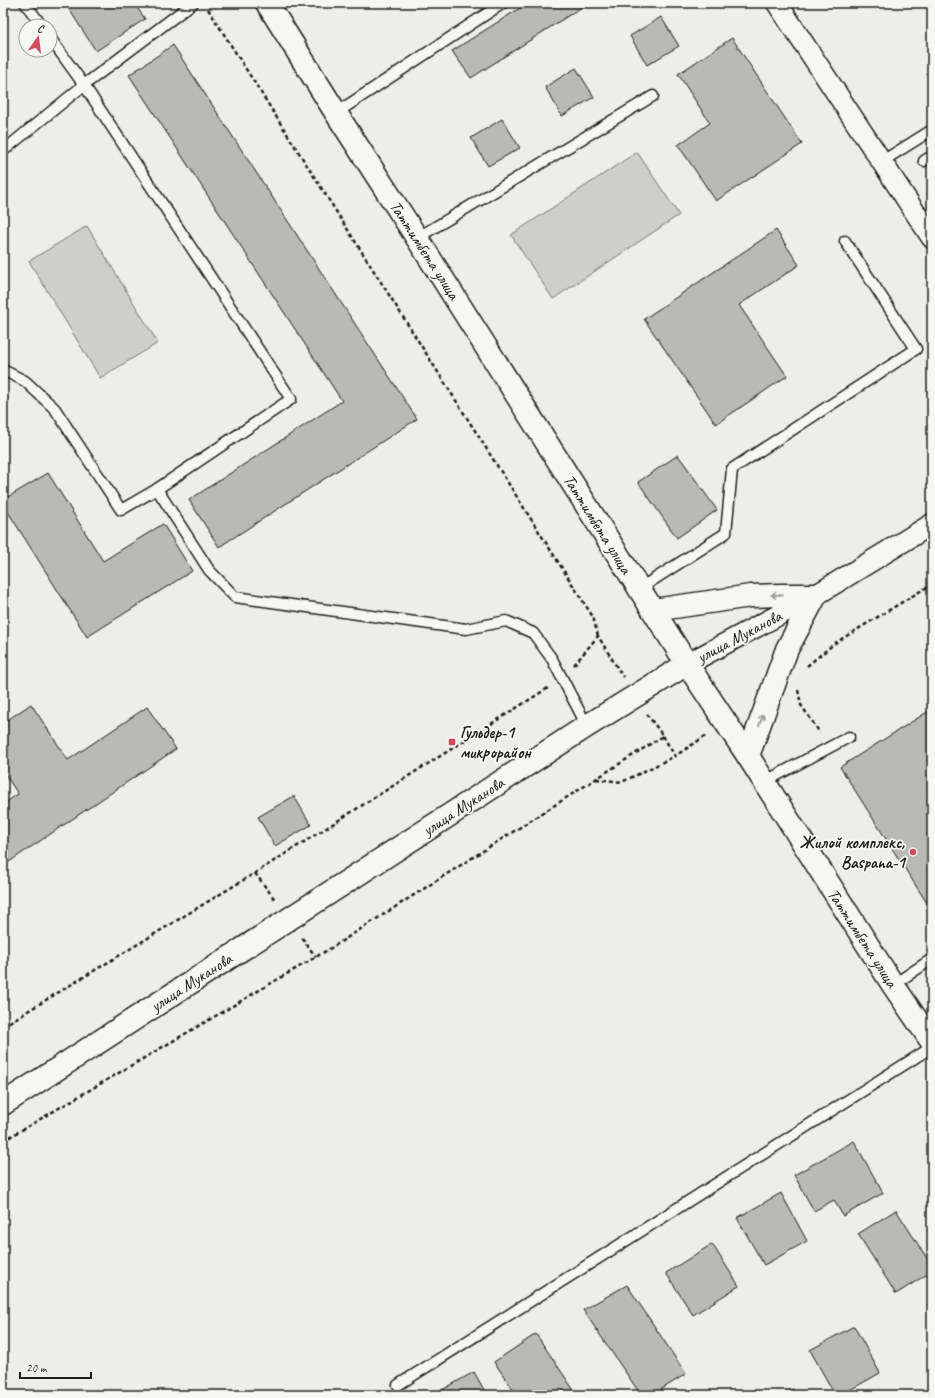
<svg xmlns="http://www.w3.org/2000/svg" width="935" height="1398" viewBox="0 0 935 1398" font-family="Caveat,sans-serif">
	<rect width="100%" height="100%" fill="#edede9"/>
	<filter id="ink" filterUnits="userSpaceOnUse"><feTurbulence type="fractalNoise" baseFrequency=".025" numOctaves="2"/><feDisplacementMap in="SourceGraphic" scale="8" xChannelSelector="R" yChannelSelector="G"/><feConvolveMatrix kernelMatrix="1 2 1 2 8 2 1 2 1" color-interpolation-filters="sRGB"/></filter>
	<g filter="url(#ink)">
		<g fill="#cececb" stroke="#757574">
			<path d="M637,152l42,63 -126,84 -42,-64z"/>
			<path d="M87,226l71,117 -58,35 -71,-117z"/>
		</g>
		<g fill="#b9b9b6" stroke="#1c1c1c">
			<path d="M65,3h69l11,16 -49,32z"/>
			<path d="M528,3h60l-117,75 -19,-27z"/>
			<path d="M661,17l18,29 -32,19 -17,-29z"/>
			<path d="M732,38l70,106 -86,57 -38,-56 32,-22 -32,-49z"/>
			<path d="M173,45l244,374 -198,128 -30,-47 153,-99 -213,-326z"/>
			<path d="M576,68l18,29 -32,19 -17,-29z"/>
			<path d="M502,119l18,29 -32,18 -17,-28z"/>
			<path d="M776,230l23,35 -60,40 48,71 -71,48 -72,-105z"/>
			<path d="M678,455l39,55 -40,28 -39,-56z"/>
			<path d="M48,473l55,88 60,-37 29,47 -105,66 -84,-133v-4z"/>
			<path d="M31,704l37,56 79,-53 29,42 -173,117v-62l15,-10 -15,-23v-48z"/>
			<path d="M932,709v75l-4,2 4,6v119l-92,-144z"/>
			<path d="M294,796l17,29 -36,21 -17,-29z"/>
			<path d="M854,1141l29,52 -40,23 -9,-16 -20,11 -20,-36z"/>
			<path d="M781,1193l26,48 -43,24 -27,-47z"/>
			<path d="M896,1210l36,56v5l-36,23 -38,-60z"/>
			<path d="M712,1244l27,42 -46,29 -27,-42z"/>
			<path d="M627,1285l59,89 -34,21h-11l-58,-85z"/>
			<path d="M854,1326l26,47 -39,22h-6l-25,-45z"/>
			<path d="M536,1334l41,61h-60l-23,-33z"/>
			<path d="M474,1372l13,23h-54z"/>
			<path d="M793,1389l4,6h-15z"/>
		</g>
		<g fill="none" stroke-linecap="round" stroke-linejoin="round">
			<g stroke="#1c1c1c" stroke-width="13">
				<g id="service">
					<path d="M25,3l17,23"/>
					<path d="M336,113l167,-110"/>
					<path d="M3,151l81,-66 109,-82"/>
					<path d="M924,161l8,-5"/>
					<path d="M881,162l51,-32"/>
					<path d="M417,238l236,-142"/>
					<path d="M3,370l22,11 30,28 66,101 36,-21 134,-90 -207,-314 -34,-47"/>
					<path d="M157,489l52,81 26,27 231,32 40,-8 27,12 19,26 35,67"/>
					<path d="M639,589l87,-56 6,-64 184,-120 -71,-108"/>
					<path d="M764,782l85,-45"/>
					<path d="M893,985l39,-26"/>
					<path d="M398,1385l534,-338"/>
				</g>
			</g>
			<g stroke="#1c1c1c" stroke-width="23">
				<g id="minor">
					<path d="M777,3l155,235"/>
					<path d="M687,664l129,-69 116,-71"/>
				</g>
			</g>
			<g stroke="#1c1c1c" stroke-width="25">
				<g id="secondary">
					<path d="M267,3l69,110 81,125 270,426 61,92 145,229 39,57"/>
					<path d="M653,610l98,-14 30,-1h35l-29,54 -39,107"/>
					<path d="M3,1104l584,-378 100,-62"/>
				</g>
			</g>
			<g stroke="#1c1c1c" stroke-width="2.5" stroke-dasharray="4 3" stroke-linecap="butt">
				<path d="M208,9l385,608 5,19"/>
				<path d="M574,665l24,-29 25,41"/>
				<path d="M807,666l28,-23 97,-59"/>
				<path d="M798,690l3,15 19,28"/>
				<path d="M663,736l12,20 32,-21"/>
				<path d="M596,779l26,3 53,-26"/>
				<path d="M255,873l21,28"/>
				<path d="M302,938l14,19"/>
				<path d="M3,1026l252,-153 293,-185"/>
				<path d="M3,1141l328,-193 332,-212 -16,-22"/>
			</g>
			<use href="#service" stroke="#f6f6f2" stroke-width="10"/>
			<use href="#minor" stroke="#f6f6f2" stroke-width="20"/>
			<use href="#secondary" stroke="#f6f6f2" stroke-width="22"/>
		</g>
		<defs><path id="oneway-shaft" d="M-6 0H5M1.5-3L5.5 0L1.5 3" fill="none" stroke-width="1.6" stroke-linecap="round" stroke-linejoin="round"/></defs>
		<g stroke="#949492">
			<use href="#oneway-shaft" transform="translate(777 595) rotate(178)"/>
			<use href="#oneway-shaft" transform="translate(761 720) rotate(-70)"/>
		</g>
	</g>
	<g fill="#d1495b" stroke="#f6f6f2" stroke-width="1.5">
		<rect x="448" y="738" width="8" height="8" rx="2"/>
		<circle cx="913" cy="852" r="4"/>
	</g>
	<g text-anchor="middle" stroke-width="3.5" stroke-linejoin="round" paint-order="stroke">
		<g font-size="17" fill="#1c1c1c" stroke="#f6f6f2">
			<text transform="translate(425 250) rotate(57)" y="6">Таттимбета улица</text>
			<text transform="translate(598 524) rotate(58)" y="6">Таттимбета улица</text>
			<text transform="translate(739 636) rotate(-28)" y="6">улица Муканова</text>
			<text transform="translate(463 806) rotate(-33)" y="6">улица Муканова</text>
			<text transform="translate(863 938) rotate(57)" y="6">Таттимбета улица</text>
			<text transform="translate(191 982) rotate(-33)" y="6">улица Муканова</text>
		</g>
		<g font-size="17" font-weight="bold" fill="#1c1c1c" stroke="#f6f6f2" text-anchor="start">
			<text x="460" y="738">Гульдер-1<tspan x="460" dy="20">микрорайон</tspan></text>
			<text x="905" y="848" text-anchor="end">Жилой комплекс,<tspan x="905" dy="20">Baspana-1</tspan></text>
		</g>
	</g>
	<rect width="935" height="1398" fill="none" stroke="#f6f6f2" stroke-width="16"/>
	<rect x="8" y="8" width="919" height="1382" fill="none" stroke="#1c1c1c" stroke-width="1.5" filter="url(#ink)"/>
	<g transform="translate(38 38) rotate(14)"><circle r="19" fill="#f6f6f2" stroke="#9f9f9c"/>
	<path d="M0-3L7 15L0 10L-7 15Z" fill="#d1495b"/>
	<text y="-6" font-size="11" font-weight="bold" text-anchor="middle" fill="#1c1c1c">С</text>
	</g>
	<path d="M20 1372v6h71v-6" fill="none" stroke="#1c1c1c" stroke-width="2"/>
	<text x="26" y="1372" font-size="12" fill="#1c1c1c" stroke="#f6f6f2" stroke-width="3" paint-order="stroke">20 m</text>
</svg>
